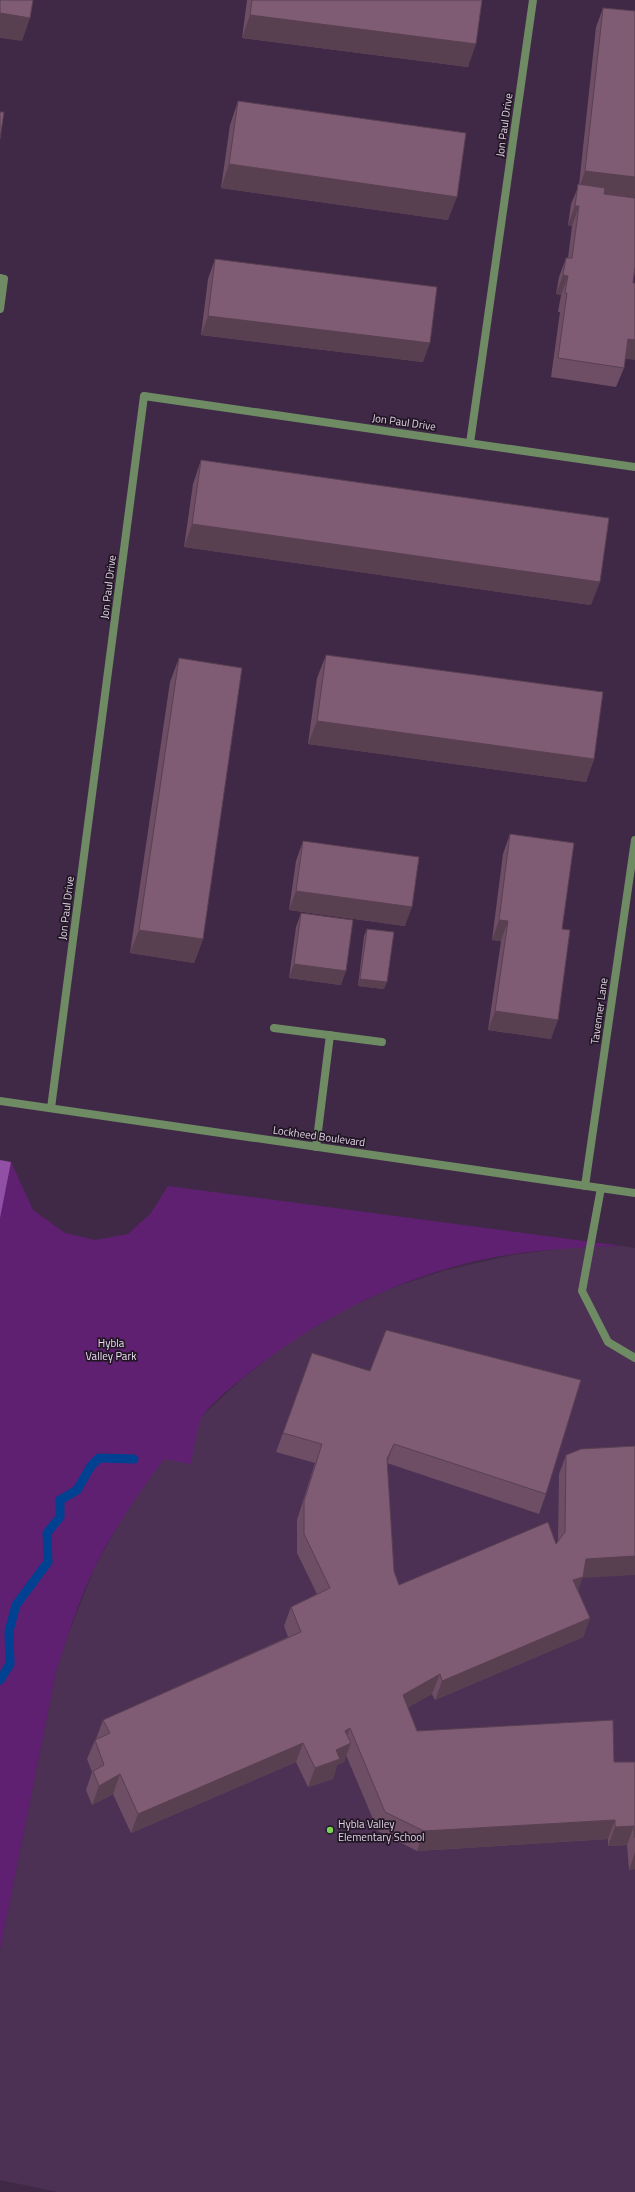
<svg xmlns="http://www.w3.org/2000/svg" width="635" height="2192" viewBox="0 0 635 2192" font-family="'Titillium Web',sans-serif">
	<rect width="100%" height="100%" fill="#402947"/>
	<path fill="#4c3155" d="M622,1246l13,2v944h-577l-58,-12v-230l56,-278 12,-37 26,-66 25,-46 26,-39 28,-37 33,-35 37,-34 45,-35 54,-32 47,-22 57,-19 66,-15 54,-7z"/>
	<path fill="#602072" d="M0,1161l11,1 22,48 32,23 30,7 33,-6 23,-21 17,-27 454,60c-36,1 -72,3 -109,8 -93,14 -181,55 -255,112 -13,10 -49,38 -56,51 -5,8 -9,36 -11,47l-27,-5c-26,34 -51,71 -70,110 -16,33 -27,69 -38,103l-56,278z"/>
	<path fill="#914fa5" d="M0,1160l11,2 -11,56z"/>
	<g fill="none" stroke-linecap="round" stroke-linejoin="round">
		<path stroke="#004192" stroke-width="9" d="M0,1680l10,-16 -1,-33 7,-26 32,-43 -1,-29 13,-16v-17l17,-10 14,-24 8,-8 35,1"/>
		<g stroke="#6e8b64" stroke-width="8">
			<path d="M274,1028l108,14"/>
			<path d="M316,1147l14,-112"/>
			<path d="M601,1188l-19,103 26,51 27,16"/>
		</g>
		<g stroke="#6e8b64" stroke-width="8">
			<path d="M0,278l4,1 -4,30"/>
			<path d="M470,443l63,-443"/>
			<path d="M51,1108l93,-712 491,71"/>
			<path d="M585,1186l50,-346"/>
		</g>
		<path stroke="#6e8b64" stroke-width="8" d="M0,1101l635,92"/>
	</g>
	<g fill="#6d4e64">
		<path d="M247,0h235l-14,67 -226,-29z"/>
		<path d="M603,8l32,3v186l-31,-3 31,4v71l-2,14 -9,85 -8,19 -65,-10 9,-65h-2l3,-17 -5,-1 3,-17 7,-19h2l4,-32 -4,-1 3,-21 8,-19 17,-158z"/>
		<path d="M238,101l210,119 -227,-32 9,-63z"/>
		<path d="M215,259l208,103 -222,-27 7,-56z"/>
		<path d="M201,460l390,145 -407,-58 9,-63z"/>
		<path d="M326,655l268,104 -8,23 -278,-38 9,-66z"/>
		<path d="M179,658l24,281 -9,24 -64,-10 40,-271z"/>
		<path d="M510,834l52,95 -11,110 -63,-9 13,-89 -9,-1 11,-86z"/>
		<path d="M303,841l102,85 -116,-16 7,-49z"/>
		<path d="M301,913l40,72 -52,-7 7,-51z"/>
		<path d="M367,929l17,60 -26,-3 6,-50z"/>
		<path d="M312,1353l234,141 -7,20 -152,-51 7,108 5,14 157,-41 2,-3 1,-67 7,-19 16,123 -4,12 12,28 -7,19 -148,63 -3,-6 -24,13 9,24 197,31h21v107l-6,1 -2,-25 -19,1v-7l-191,12 -39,-20 -32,-76 -2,7 -7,3 -4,14 -25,8 -12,-25 -165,71 -18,-39 -21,11 -6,-15 6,-18 -5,-13 8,-19 1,-1 7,-19 185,-83 -4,-11 7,-19 26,-13 -20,-41v-33l18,-57 -39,-11z"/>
	</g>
	<g fill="#594051">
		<path d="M0,13l30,5 -8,23 -22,-3z"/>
		<path d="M250,15l226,29 -8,23 -226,-29z"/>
		<path d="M229,164l228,33 -9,23 -227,-32z"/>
		<path d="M585,171l50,6v20l-57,-6z"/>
		<path d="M575,206h4l-7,20 -4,-1z"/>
		<path d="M563,275l5,1 -7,19 -5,-1z"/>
		<path d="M208,316l222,27 -7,19 -222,-27z"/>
		<path d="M628,339l7,1v20l-14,-2z"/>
		<path d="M192,524l408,58 -9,23 -407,-58z"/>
		<path d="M317,721l277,38 -8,23 -278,-38z"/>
		<path d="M296,891l116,16 -7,19 -116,-16z"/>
		<path d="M499,920l9,1 -7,20 -9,-1z"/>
		<path d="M139,930l64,9 -9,24 -64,-10z"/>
		<path d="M294,964l52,7 -5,14 -52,-7z"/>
		<path d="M360,979l27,3 -3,7 -26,-3z"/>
		<path d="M495,1011l63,9 -7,19 -63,-9z"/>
		<path d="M394,1444l-7,19v-4z"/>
		<path d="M635,1556v19l-53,3 -6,18 -3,-16 13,-21z"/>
		<path d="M590,1618l-7,19 -148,63 7,-19z"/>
		<path d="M440,1674l-8,20 -36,20 7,-19z"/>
		<path d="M350,1728l-7,18 8,-3 -7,19 -7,3 -4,14 -25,8 7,-19 21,-18 9,-19z"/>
		<path d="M303,1743l-7,19 -165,71 7,-19z"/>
		<path d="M120,1774l-7,20 -21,11 7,-19z"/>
		<path d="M615,1820l-7,19 -191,12 7,-20z"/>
		<path d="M634,1826l-7,19 -19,1 7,-19z"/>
		<path d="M635,1852v17l-6,1z"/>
	</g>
	<g fill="#7f5b74" stroke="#594051">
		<path d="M0,0h33l-3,18 -30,-5z"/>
		<path d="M252,0h230l-6,44 -226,-29z"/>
		<path d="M603,8l32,3v166l-50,-6z"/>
		<path d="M238,101l228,32 -9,64 -228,-33z"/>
		<path d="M0,112h4l-4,27z"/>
		<path d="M578,184l27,4 -1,6 31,4v68l-2,17h2v57l-7,-1 -4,29 -66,-10 9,-65 -2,-1 3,-16 -5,-1 3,-17h6l7,-52h-4z"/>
		<path d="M215,259l222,28 -7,56 -222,-27z"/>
		<path d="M201,460l408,58 -9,64 -408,-58z"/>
		<path d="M326,655l277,37 -9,67 -277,-38z"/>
		<path d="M179,658l63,10 -39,271 -64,-9z"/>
		<path d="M510,834l64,9 -12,86 8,1 -12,90 -63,-9 13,-90 -9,-1z"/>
		<path d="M303,841l116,16 -7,50 -116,-16z"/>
		<path d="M301,913l52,7 -7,51 -52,-7z"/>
		<path d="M367,929l27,3 -7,50 -27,-3z"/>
		<path d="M386,1330l195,50 -35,114 -152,-50 -7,15 7,112 5,14 149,-63 8,22 9,-12 1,-77 15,-6 54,-3v110l-49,3 -3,18 -10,3 17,38 -148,63 -2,-7 -37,21 14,36 196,-11 1,42h21v76l-1,-12 -19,1v-7l-191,11 -39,-19 -35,-84 -5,3 6,12 -15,7 4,9 -25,9 -12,-25 -165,71 -18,-40 -21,12 -6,-15 11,-6 -9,-25 15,-7 -7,-13 198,-88 -10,-25 39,-19 -26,-54v-33l18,-57 -39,-11 29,-80 58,18z"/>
	</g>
	<circle fill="#79d157" stroke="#211624" stroke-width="1.5" cx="330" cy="1830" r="4"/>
	<g text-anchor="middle" stroke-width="3.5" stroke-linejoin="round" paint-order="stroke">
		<g font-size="11" fill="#e1d2e5" stroke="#211624">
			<text transform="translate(504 125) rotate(-82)" y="4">Jon Paul Drive</text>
			<text transform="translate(404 422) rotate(8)" y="4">Jon Paul Drive</text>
			<text transform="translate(108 587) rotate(-83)" y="4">Jon Paul Drive</text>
			<text transform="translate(66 908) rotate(-83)" y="4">Jon Paul Drive</text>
			<text transform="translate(599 1011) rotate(-82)" y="4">Tavenner Lane</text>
			<text transform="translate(319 1136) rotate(8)" y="4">Lockheed Boulevard</text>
		</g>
		<g font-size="11" fill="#eeddf4" stroke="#211624">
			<text x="111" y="1347">Hybla<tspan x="111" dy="13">Valley Park</tspan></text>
		</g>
		<g font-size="11" fill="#e1d2e5" stroke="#211624" text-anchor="start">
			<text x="338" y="1828">Hybla Valley<tspan x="338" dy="13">Elementary School</tspan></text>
		</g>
	</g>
</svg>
